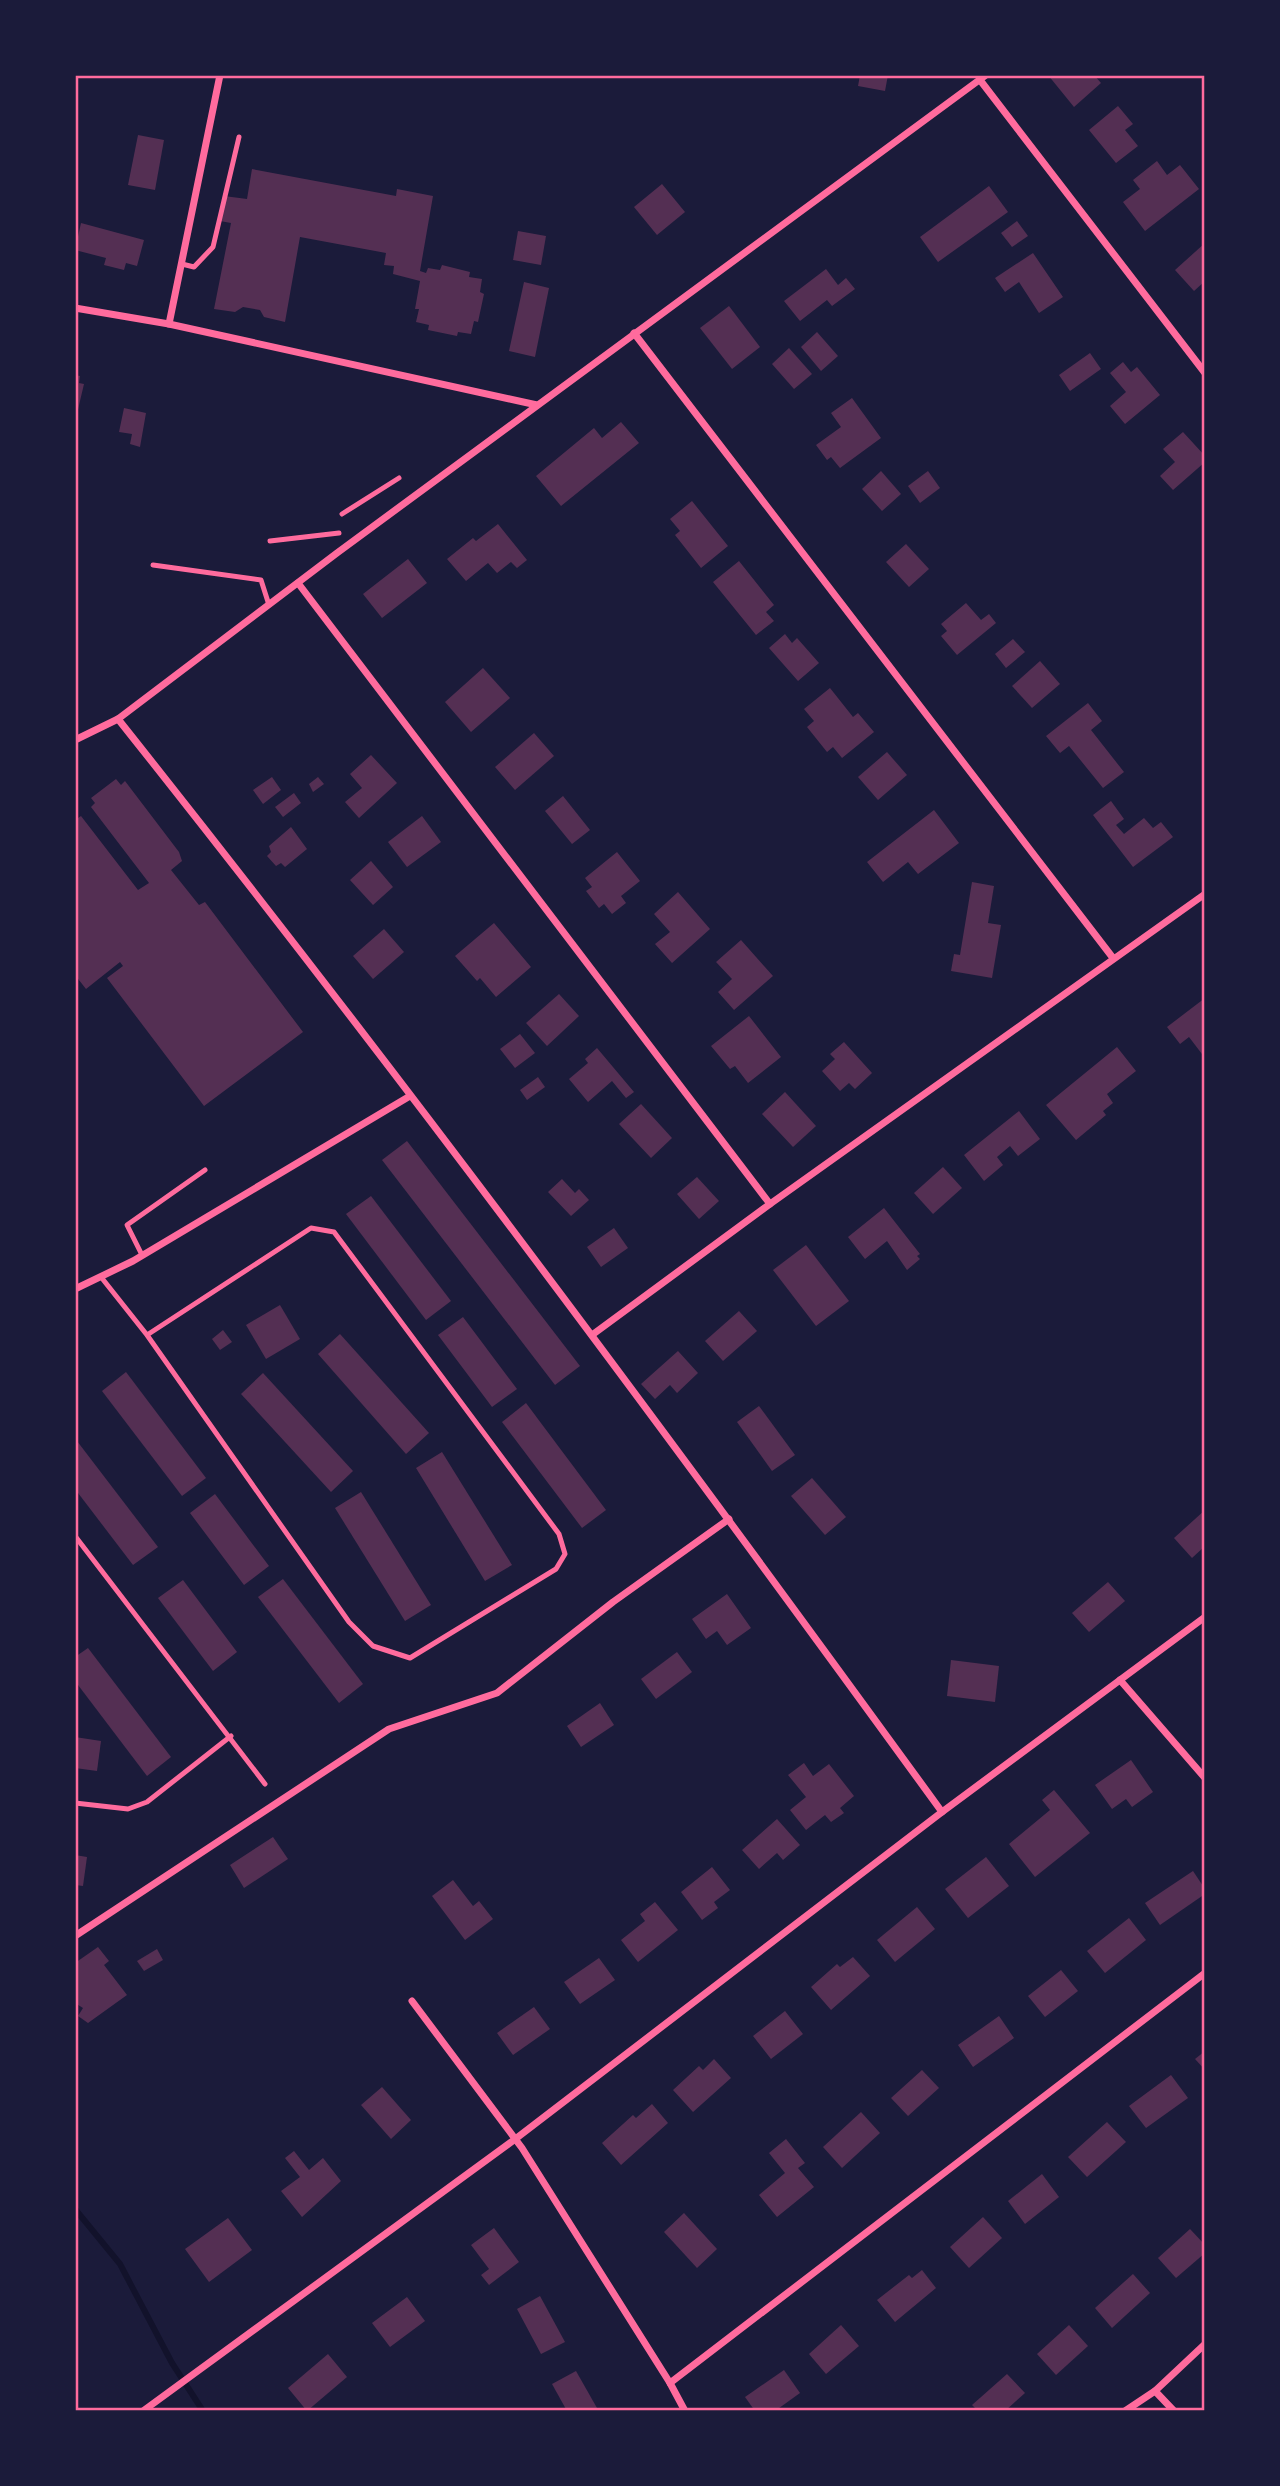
<svg xmlns="http://www.w3.org/2000/svg" width="1280" height="2486" viewBox="0 0 1280 2486" font-family="'Sofia Sans Condensed',sans-serif">
	<rect width="100%" height="100%" fill="#1b1b3a"/>
	<g fill="none" stroke-linecap="round" stroke-linejoin="round">
		<path stroke="#12122b" stroke-width="6" d="M75,2209l45,55 52,99 31,48"/>
	</g>
	<g fill="#542f53">
		<path d="M860,75h28l-3,16 -27,-5z"/>
		<path d="M1048,75h46l7,8 -27,24z"/>
		<path d="M1118,106l15,18 -8,6 13,16 -22,17 -27,-33z"/>
		<path d="M138,135l26,5 -9,50 -27,-5z"/>
		<path d="M1157,161l10,14 13,-10 19,24 -54,42 -22,-29 17,-13 -7,-9z"/>
		<path d="M252,169l144,27 1,-7 36,7 -13,75 6,2 2,-5 12,2 2,-5 28,7 -1,5 13,2 -2,13 4,2 -6,28 -4,-1 -3,13 -13,-2 -1,4 -29,-6 1,-5 -13,-3 3,-13h-4l5,-28 -27,-7 1,-8 -10,-1 2,-12 -86,-16 -15,85 -21,-5 -4,-7 -17,-3 -8,5 -21,-3 17,-86 -11,-2 4,-25 23,3z"/>
		<path d="M662,184l23,28 -28,23 -23,-28z"/>
		<path d="M989,186l19,26 -70,50 -18,-25z"/>
		<path d="M1017,221l11,15 -16,11 -11,-14z"/>
		<path d="M81,223l63,17 -7,26 -11,-3 -2,7 -20,-5 2,-7 -31,-8z"/>
		<path d="M518,231l28,5 -5,29 -28,-5z"/>
		<path d="M1205,243v38l-11,10 -19,-21z"/>
		<path d="M1033,253l30,44 -24,16 -20,-31 -14,10 -10,-14z"/>
		<path d="M826,269l12,16 8,-7 9,11 -23,17 -5,-6 -27,21 -16,-20z"/>
		<path d="M524,282l25,6 -14,69 -26,-6z"/>
		<path d="M729,306l31,41 -28,22 -32,-41z"/>
		<path d="M817,332l21,24 -17,15 -20,-24z"/>
		<path d="M789,348l23,26 -18,15 -22,-25z"/>
		<path d="M1090,353l11,16 -31,22 -11,-16z"/>
		<path d="M1123,362l8,10 6,-5 23,28 -35,29 -15,-18 16,-14 -16,-19z"/>
		<path d="M75,375l5,1 -1,7 5,1 -8,34z"/>
		<path d="M852,398l29,40 -41,30 -9,-11 -4,3 -11,-15 25,-18 -10,-14z"/>
		<path d="M124,408l22,5 -6,34 -10,-3 2,-10 -13,-2z"/>
		<path d="M621,422l18,21 -78,63 -25,-30 58,-48 8,10z"/>
		<path d="M1183,432l22,24v6l-32,28 -13,-14 15,-14 -12,-13z"/>
		<path d="M881,471l20,23 -19,17 -20,-22z"/>
		<path d="M928,471l12,17 -20,15 -12,-17z"/>
		<path d="M692,501l36,45 -27,22 -26,-33 5,-4 -10,-12z"/>
		<path d="M498,524l29,36 -10,8 -6,-6 -14,11 -9,-10 -22,18 -19,-22 26,-21 3,3z"/>
		<path d="M906,544l23,25 -20,18 -23,-25z"/>
		<path d="M408,559l19,24 -45,35 -19,-24z"/>
		<path d="M739,561l35,44 -8,7 8,9 -18,14 -43,-53z"/>
		<path d="M966,603l15,17 8,-6 7,9 -39,32 -16,-19 6,-5 -6,-7z"/>
		<path d="M785,634l7,9 5,-5 22,25 -21,18 -29,-33z"/>
		<path d="M1013,639l12,13 -19,16 -11,-14z"/>
		<path d="M1040,661l20,23 -28,24 -20,-22z"/>
		<path d="M483,668l27,30 -39,34 -26,-30z"/>
		<path d="M830,688l23,29 5,-4 16,19 -32,26 -9,-11 -6,5 -20,-25 7,-6 -10,-12z"/>
		<path d="M1088,703l14,18 -11,9 33,42 -21,16 -34,-42 -9,7 -14,-17z"/>
		<path d="M534,733l20,23 -39,34 -20,-23z"/>
		<path d="M887,752l20,23 -29,25 -20,-23z"/>
		<path d="M371,755l26,28 -38,35 -14,-16 17,-14 -12,-14z"/>
		<path d="M272,777l9,13 -18,14 -10,-14z"/>
		<path d="M318,777l6,7 -11,8 -4,-8z"/>
		<path d="M116,779l5,6 4,-4 54,71 3,9 -11,9 28,35 6,-3 98,130 -99,74 -97,-128 16,-12 -3,-4 -34,27 -11,-14v-155l6,-4 57,74 11,-7 -58,-76 4,-4 -4,-5z"/>
		<path d="M294,793l7,10 -18,14 -8,-10z"/>
		<path d="M563,796l27,34 -18,14 -27,-33z"/>
		<path d="M1111,801l13,18 -8,6 8,9 20,-16 9,10 8,-6 12,15 -40,30 -40,-52z"/>
		<path d="M934,810l25,33 -41,31 -10,-12 -25,20 -16,-20z"/>
		<path d="M422,816l19,26 -34,25 -19,-25z"/>
		<path d="M291,827l16,22 -22,18 -4,-4 -5,3 -9,-10 4,-4 -2,-6z"/>
		<path d="M617,852l23,29 -19,15 5,7 -14,11 -8,-10 -5,4 -13,-17 6,-4 -7,-9z"/>
		<path d="M371,861l22,26 -20,18 -23,-25z"/>
		<path d="M972,882l22,4 -6,37 13,2 -9,53 -41,-7 3,-17 6,1z"/>
		<path d="M678,892l32,37 -38,34 -17,-19 15,-12 -16,-18z"/>
		<path d="M494,923l37,44 -35,30 -16,-19 -3,3 -22,-25z"/>
		<path d="M384,929l20,23 -31,27 -20,-23z"/>
		<path d="M741,940l32,36 -39,34 -16,-18 14,-13 -16,-17z"/>
		<path d="M559,994l20,22 -32,30 -21,-23z"/>
		<path d="M1205,998v60l-16,-21 -9,7 -13,-17z"/>
		<path d="M749,1016l32,41 -33,26 -13,-17 -5,3 -19,-23z"/>
		<path d="M520,1034l15,19 -20,15 -15,-19z"/>
		<path d="M844,1042l28,31 -17,16 -6,-6 -9,8 -18,-20 13,-12 -5,-5z"/>
		<path d="M1117,1047l19,24 -29,23 6,9 -10,8 3,4 -30,25 -30,-35z"/>
		<path d="M597,1048l37,44 -8,6 -14,-17 -24,21 -19,-23 19,-16 -3,-4z"/>
		<path d="M538,1077l7,10 -18,13 -7,-10z"/>
		<path d="M785,1092l31,34 -23,21 -31,-33z"/>
		<path d="M641,1104l31,34 -21,20 -32,-34z"/>
		<path d="M1019,1111l21,28 -22,17 -8,-10 -13,11 6,8 -19,16 -20,-26z"/>
		<path d="M407,1141l173,225 -25,19 -173,-225z"/>
		<path d="M943,1167l19,21 -29,26 -19,-21z"/>
		<path d="M697,1177l22,24 -20,18 -22,-25z"/>
		<path d="M562,1179l13,14 4,-4 10,11 -18,16 -23,-24z"/>
		<path d="M371,1196l80,105 -25,19 -80,-106z"/>
		<path d="M884,1208l36,46 -3,2 3,3 -13,11 -20,-29 -22,18 -17,-22z"/>
		<path d="M614,1228l14,20 -27,19 -14,-20z"/>
		<path d="M806,1245l43,56 -33,25 -43,-56z"/>
		<path d="M280,1305l20,34 -34,20 -20,-34z"/>
		<path d="M739,1311l18,20 -34,30 -18,-20z"/>
		<path d="M463,1317l54,72 -25,18 -54,-72z"/>
		<path d="M223,1330l9,12 -12,8 -8,-11z"/>
		<path d="M340,1334l89,99 -23,21 -88,-100z"/>
		<path d="M678,1351l20,22 -21,20 -7,-8 -15,14 -14,-15z"/>
		<path d="M126,1372l80,106 -24,18 -80,-105z"/>
		<path d="M263,1373l90,98 -22,21 -90,-98z"/>
		<path d="M526,1403l80,107 -24,18 -80,-106z"/>
		<path d="M759,1406l36,49 -23,16 -35,-49z"/>
		<path d="M77,1441l81,106 -25,18 -58,-76z"/>
		<path d="M442,1452l70,113 -27,16 -69,-113z"/>
		<path d="M812,1478l34,39 -21,18 -34,-39z"/>
		<path d="M361,1492l70,113 -26,16 -70,-113z"/>
		<path d="M215,1494l54,72 -25,19 -54,-72z"/>
		<path d="M1205,1510v36l-13,12 -18,-20z"/>
		<path d="M283,1579l80,105 -24,19 -81,-106z"/>
		<path d="M183,1580l54,72 -24,19 -55,-73z"/>
		<path d="M1108,1582l17,19 -36,31 -17,-19z"/>
		<path d="M727,1594l24,34 -24,17 -10,-14 -11,8 -14,-20z"/>
		<path d="M88,1648l83,109 -24,19 -72,-95v-24z"/>
		<path d="M677,1652l15,20 -36,27 -15,-20z"/>
		<path d="M951,1660l48,6 -4,36 -48,-6z"/>
		<path d="M600,1703l14,22 -33,22 -14,-21z"/>
		<path d="M75,1737l26,4 -4,30 -22,-3z"/>
		<path d="M1131,1760l22,32 -21,15 -6,-8 -14,10 -17,-24z"/>
		<path d="M804,1763l9,13 16,-12 25,32 -14,12 4,5 -13,9 -6,-7 -19,15 -16,-20 16,-13 -18,-22z"/>
		<path d="M1054,1790l36,43 -55,44 -26,-33 41,-34 -8,-10z"/>
		<path d="M777,1819l23,26 -17,15 -6,-7 -18,16 -17,-19z"/>
		<path d="M273,1837l15,22 -44,29 -14,-23z"/>
		<path d="M75,1855l12,2 -4,29 -8,-1z"/>
		<path d="M986,1857l23,29 -41,32 -23,-29z"/>
		<path d="M712,1867l18,23 -16,12 4,6 -16,12 -21,-28z"/>
		<path d="M1193,1871l12,18v5l-45,31 -15,-22z"/>
		<path d="M453,1880l20,26 6,-5 14,18 -28,21 -33,-44z"/>
		<path d="M655,1902l23,28 -40,32 -17,-22 24,-19 -5,-7z"/>
		<path d="M917,1907l18,22 -40,33 -18,-22z"/>
		<path d="M1129,1918l17,22 -41,33 -18,-22z"/>
		<path d="M98,1947l11,14 -5,4 23,30 -39,28 -10,-7 5,-8 -8,-5 3,-9 -3,-4v-27z"/>
		<path d="M157,1949l6,11 -19,11 -7,-10z"/>
		<path d="M853,1957l17,19 -39,34 -20,-23 26,-23 3,3z"/>
		<path d="M599,1958l16,22 -35,24 -16,-22z"/>
		<path d="M1061,1970l17,21 -33,26 -17,-21z"/>
		<path d="M534,2007l16,22 -37,26 -16,-22z"/>
		<path d="M785,2011l18,23 -32,25 -18,-23z"/>
		<path d="M999,2016l15,22 -41,29 -15,-22z"/>
		<path d="M1205,2051v19l-10,-11z"/>
		<path d="M714,2059l17,19 -38,34 -20,-22 26,-24 4,4z"/>
		<path d="M922,2070l17,18 -31,28 -17,-18z"/>
		<path d="M1171,2075l17,23 -42,30 -17,-22z"/>
		<path d="M382,2087l29,33 -20,19 -30,-34z"/>
		<path d="M652,2104l16,19 -47,42 -19,-22 31,-28 3,3z"/>
		<path d="M861,2112l19,21 -38,35 -19,-21z"/>
		<path d="M1107,2122l19,20 -39,35 -19,-20z"/>
		<path d="M786,2139l19,24 -7,5 16,19 -37,30 -18,-22 26,-22 -16,-20z"/>
		<path d="M294,2151l15,19 14,-12 18,23 -39,36 -21,-26 19,-14 -15,-19z"/>
		<path d="M1042,2174l17,23 -34,27 -17,-23z"/>
		<path d="M684,2213l33,36 -20,19 -33,-36z"/>
		<path d="M983,2217l19,21 -33,30 -19,-21z"/>
		<path d="M228,2218l24,32 -43,32 -24,-33z"/>
		<path d="M494,2228l25,34 -30,23 -8,-10 8,-6 -18,-24z"/>
		<path d="M1190,2229l15,16v8l-29,25 -18,-20z"/>
		<path d="M922,2270l14,18 -41,34 -18,-22 32,-25 3,3z"/>
		<path d="M1133,2274l17,19 -38,35 -17,-20z"/>
		<path d="M540,2296l25,46 -24,12 -24,-45z"/>
		<path d="M407,2297l18,24 -35,26 -18,-24z"/>
		<path d="M841,2325l18,21 -33,28 -17,-20z"/>
		<path d="M1069,2325l19,21 -32,29 -19,-21z"/>
		<path d="M328,2354l19,23 -40,34 -19,-23z"/>
		<path d="M784,2370l16,23 -25,18h-20l-10,-14z"/>
		<path d="M576,2371l21,37 -5,3h-25l-15,-27z"/>
		<path d="M1007,2374l18,19 -20,18h-27l-6,-6z"/>
	</g>
	<g fill="none" stroke-linecap="round" stroke-linejoin="round">
		<g stroke="#ff6b9d" stroke-width="5">
			<path d="M182,264l12,3 19,-20 26,-110"/>
			<path d="M342,514l57,-36"/>
			<path d="M270,541l69,-8"/>
			<path d="M153,565l108,15 8,25"/>
			<path d="M142,1255l-15,-30 78,-55"/>
			<path d="M101,1277l46,58 164,-107 23,4 225,302 6,20 -9,15 -146,89 -37,-12 -24,-24 -202,-287"/>
			<path d="M75,1536l190,248"/>
			<path d="M75,1803l53,6 19,-7 84,-66"/>
		</g>
		<g stroke="#ff6b9d" stroke-width="7">
			<path d="M980,80l225,293"/>
			<path d="M75,308l94,16 368,81"/>
			<path d="M169,324l51,-249"/>
			<path d="M634,333l479,625"/>
			<path d="M298,583l472,621"/>
			<path d="M118,719c284,357 556,724 824,1093"/>
			<path d="M75,740l43,-21 219,-166 649,-478"/>
			<path d="M75,1289l58,-28 277,-165"/>
			<path d="M592,1335l178,-131 435,-310"/>
			<path d="M1120,1680l85,98"/>
			<path d="M75,1936l314,-207 108,-36 116,-91 116,-83"/>
			<path d="M412,2001l110,147 148,235 15,28"/>
			<path d="M670,2383l535,-410"/>
			<path d="M1155,2391l19,20"/>
			<path d="M143,2411l371,-271 428,-328 263,-195"/>
			<path d="M1125,2411l30,-20 50,-47"/>
		</g>
	</g>
	<rect width="1280" height="2486" fill="none" stroke="#1b1b3a" stroke-width="154"/>
	<rect x="77" y="77" width="1126" height="2332" fill="none" stroke="#ff6b9d" stroke-width="2.5"/>
</svg>
